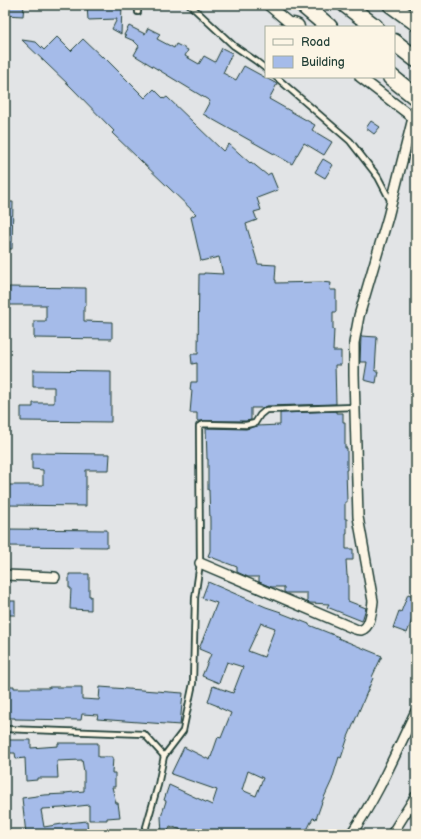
<svg xmlns="http://www.w3.org/2000/svg" width="421" height="839" viewBox="0 0 421 839" font-family="'Balsamiq Sans',sans-serif">
	<rect width="100%" height="100%" fill="#e2e4e6"/>
	<filter id="ink" filterUnits="userSpaceOnUse"><feTurbulence type="fractalNoise" baseFrequency=".025" numOctaves="2"/><feDisplacementMap in="SourceGraphic" scale="8" xChannelSelector="R" yChannelSelector="G"/><feConvolveMatrix kernelMatrix="1 2 1 2 8 2 1 2 1" color-interpolation-filters="sRGB"/></filter>
	<g filter="url(#ink)">
		<g fill="#a5bbe9" stroke="#1f3d34" fill-rule="evenodd">
			<path d="M5,5h19l-1,11 -18,-1z"/>
			<path d="M87,5h35l-1,29 -9,-5 5,-10 -29,1z"/>
			<path d="M129,26l16,8 3,-6 12,6 -3,5 17,9 2,-4 12,6 -3,6 14,8 5,-8 11,6 7,-14 10,5 -9,20 13,7 8,-14 33,18 -8,15 46,26 -3,5 20,12 -8,13 -20,-12 -12,21 -89,-50 7,-13 -76,-46 5,-9 -5,-5 -9,-4 1,-1 -2,-1z"/>
			<path d="M57,37l14,14 12,-12 19,18 1,-1 42,42 9,-9 10,10 3,-2 56,54 6,-7 21,19 1,-1 16,13 4,-2 7,17 -21,8 4,12 -7,2 3,8 -11,4 12,40 18,1 -1,15h1v3l45,-1 10,1 -1,7h6v22h-3v17h1l-1,22h8v14h-6l1,39 -70,2 -3,2h-12v12l-5,1h-49v-8h-7l2,-23h-2l1,-8h6v-19l-5,1 -1,-10h7v-1l1,-79h5v-1l19,1 -4,-17 -18,4 -10,-44 5,-3 -84,-81 2,-2 -43,-44 -49,-47 14,2 8,8z"/>
			<path d="M371,121l9,6 -6,7 -8,-6z"/>
			<path d="M323,159l10,6 -8,13 -10,-6z"/>
			<path d="M5,202h8l-1,47h-7z"/>
			<path d="M9,287l77,1v18h-2v15l28,1v17l-78,-1v-17h12v-16h-41v-13h4z"/>
			<path d="M361,336l16,1 -2,34h3l-2,12 -12,-3 3,-18h-7z"/>
			<path d="M33,370l78,1v51l-90,-1v-14h12v-4h21v-16h-21z"/>
			<path d="M336,411v2h7v9h2v26h2v22h-1l1,32h-2v17h2v15h-1v15h7v11h-7l1,16h1v25l18,7 -4,13 -35,-14 2,-3 -19,-1 -3,-1v-9h-21l-2,-1v-5h-13l-12,-5v-5h-11l-11,-5v-5l-29,-11 2,-5v-30l-1,-31h-1v-31h-1l-1,-31 40,1 11,-3 23,-1v-12z"/>
			<path d="M32,453l78,1 -1,16h-23v36l-81,-1v-14h1v-6h37v-15l-11,-1z"/>
			<path d="M5,529l102,1v17l-102,-1z"/>
			<path d="M69,574h20v22h2v14l-21,-1 1,-21h-2z"/>
			<path d="M208,582l58,25 15,5v1l28,11v1l30,12 -1,1 44,18 -10,21 1,1 -25,59 -7,21 -2,-1 -7,23 -10,22 -6,17 -3,-1 -8,16h-112l-23,-8 -3,8h-5l-1,-17 5,-16 -2,-1 5,-15 43,20 5,-15 -46,-16 13,-27 26,13 8,-23 3,1 10,-25 -13,-6v-1l-10,-4 5,-16 20,7 10,-26 -16,-5 -8,21 -17,-7 9,-22 -12,-5 18,-46 -15,-5zM261,623l14,5 -11,29 -16,-6zM248,771l15,7 -7,18 -14,-6z"/>
			<path d="M408,594l8,3v12l-9,24 -14,-5 6,-17 2,1z"/>
			<rect x="5" y="601" width="10" height="14"/>
			<path d="M5,686h9v2h35v-1h33v12l17,1 1,-13 83,6 -3,32 -83,-6 1,-4 -16,-1 -1,6 -66,-1v-1h-10z"/>
			<path d="M5,740h26v8l27,-2v-3h40v14h15l-1,16h3v14h-3l4,16h2l2,14 -13,1v2h-18v-15l-27,3 -20,1v1h-1l3,17 24,-4 19,-2 1,13h-62l-4,-36 22,-3 21,-1v-1l19,-2v-19l-2,-12 -25,1 1,17h-21v2l-11,1 -1,-23 -9,1 -1,-6h-10z"/>
		</g>
		<g fill="none" stroke-linecap="round" stroke-linejoin="round">
			<g stroke="#1f3d34" stroke-width="8">
				<g id="service">
					<path d="M138,5v7"/>
					<path d="M190,5l44,41 22,15 10,8"/>
					<path d="M276,77l74,64 28,36 13,25"/>
					<path d="M5,729l139,5 20,22"/>
					<path d="M144,834l14,-49 6,-29 19,-25 10,-48 2,-85 5,-35 -1,-137 5,-2 42,1 9,-2 5,-8 6,-5 89,-3"/>
				</g>
			</g>
			<g stroke="#1f3d34" stroke-width="12">
				<g id="minor">
					<path d="M268,5l26,22"/>
					<path d="M360,77l56,43"/>
					<path d="M200,563l155,66c2,1 4,1 6,1 10,-2 11,-22 12,-29l-15,-84 -4,-142v-32l5,-27 29,-99 25,-99"/>
					<path d="M5,575l50,2"/>
					<path d="M351,834c27,-38 45,-82 65,-123"/>
					<path d="M392,834l24,-38"/>
				</g>
			</g>
			<g stroke="#1f3d34" stroke-width="18">
				<path id="trunk" d="M391,5l25,18"/>
			</g>
			<g stroke="#1f3d34" stroke-width="19">
				<g id="motorway">
					<path d="M303,5l26,22"/>
					<path d="M346,5l29,22"/>
					<path d="M293,26l3,1"/>
					<path d="M394,42l22,17"/>
					<path d="M391,77l25,20"/>
				</g>
			</g>
			<use href="#service" stroke="#fcf5e5" stroke-width="4.5"/>
			<use href="#minor" stroke="#fcf5e5" stroke-width="9"/>
			<use href="#trunk" stroke="#fcf5e5" stroke-width="15"/>
			<use href="#motorway" stroke="#fcf5e5" stroke-width="16"/>
		</g>
	</g>
	<rect width="421" height="839" fill="none" stroke="#fcf5e5" stroke-width="20"/>
	<rect x="10" y="10" width="401" height="819" fill="none" stroke="#1f3d34" stroke-width="1.5" filter="url(#ink)"/>
	<rect x="265" y="26" width="130" height="52" fill="#fcf5e5" stroke="#a4ab9e"/>
	<rect x="273" y="39" width="20" height="6" fill="#fcf5e5" stroke="#a4ab9e"/>
	<text x="301" y="46" font-size="12" fill="#1f3d34">Road</text>
	<rect x="273" y="56" width="20" height="12" fill="#a5bbe9" stroke="#a4ab9e"/>
	<text x="301" y="66" font-size="12" fill="#1f3d34">Building</text>
</svg>
